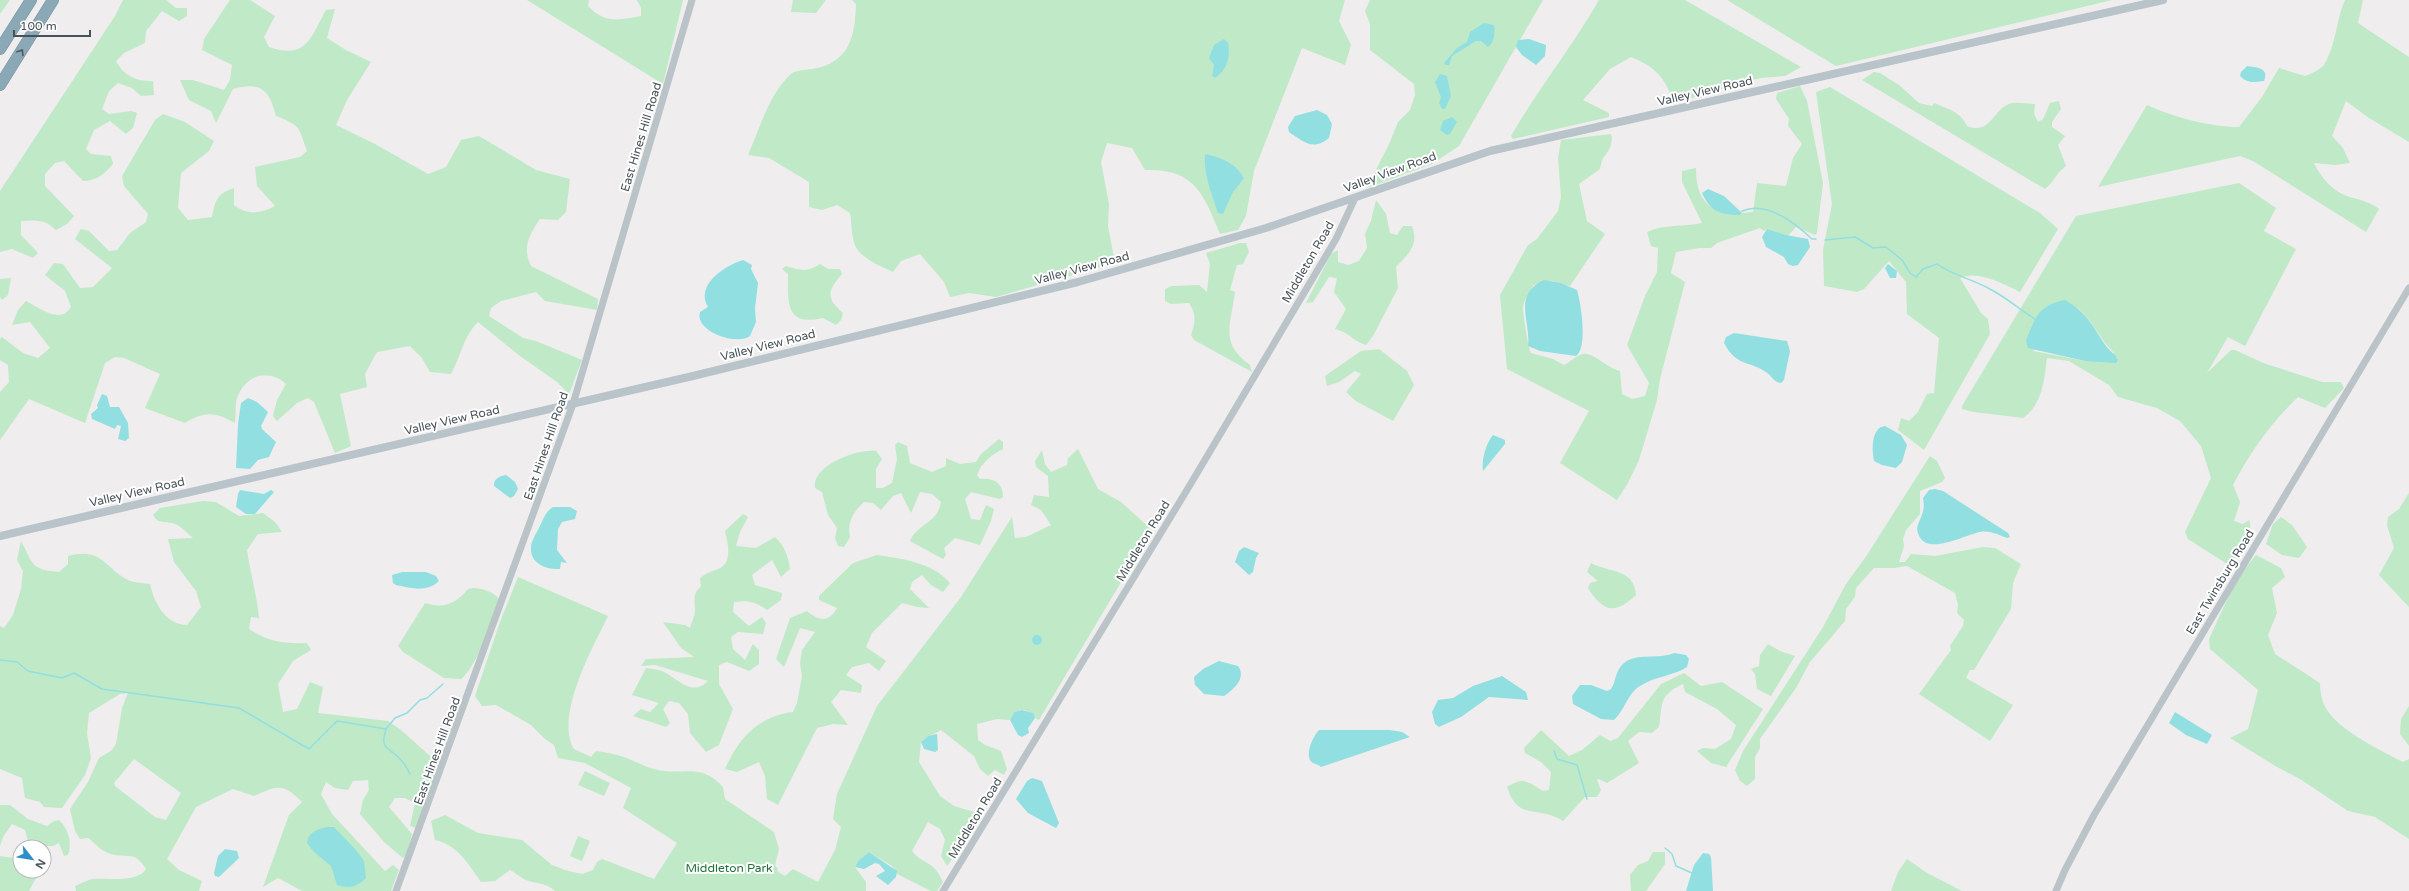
<svg xmlns="http://www.w3.org/2000/svg" width="2409" height="891" viewBox="0 0 2409 891" font-family="'Varela Round',sans-serif">
	<rect width="100%" height="100%" fill="#efedee"/>
	<g fill="#c0e9c8" fill-rule="evenodd">
		<path d="M0,0h10l-10,14z"/>
		<path d="M123,0h43l10,8h11v8l-8,5 -17,-10 -16,20 -1,12 -21,10 -8,8c7,15 22,21 37,20l1,14 -13,1 -9,-8 -14,-5 -9,8 -7,18 7,5 22,-3 6,2 -4,15 -7,6 -16,-13 -16,9 -8,19 5,5 20,2 2,8c-9,10 -16,17 -30,17l-19,-20 -9,2 -10,11v12l29,30 -7,8 -11,6c-11,-11 -21,-10 -35,-9v14l17,18 -5,5 -21,-9 -12,3v-61l115,-175z"/>
		<path d="M230,0h20l25,16 -11,21 5,10c38,13 41,-9 57,-37l9,-1 -8,29 19,12 25,12 -24,38 -11,25 39,19 53,30 18,-7 15,-27 18,-4 57,34 34,9 -4,33 -8,8 -18,-1c-11,16 -18,29 -9,47l67,33 -1,11 -52,-9 -9,-9 -35,9 -10,7 -2,8 34,22 13,3 46,19 -13,34 -12,-12 -37,-26 -42,-34c-15,15 -17,34 -27,52l-21,-2 -8,-14 -12,-12 -33,6 -12,22 2,13 -27,7 11,52 -16,7 -21,-51 -6,-4 -11,5 -20,18 -4,-5 4,-16 9,-16c-18,-16 -41,-9 -49,14 -2,8 -1,17 -2,25 -20,-11 -30,-12 -50,0l-40,-15 15,-34 -36,-16 -9,-1 -10,6 -20,60 -56,-24 -29,41v-48l9,-10 -1,-17 -8,-5v-21l2,-2 21,16 15,5 12,-10 -20,-26 -18,3 6,-15 8,-9c14,7 34,24 45,6l-6,-16 -20,-16 9,-12 9,1 17,24 13,-1 19,-19 -37,-29 6,-10 8,2 20,20 8,-1 13,-17 16,-11 2,-8 -24,-28 -2,-10 33,-56 8,-6 22,8 29,19 -5,10 -28,22 -3,35 10,12 24,-3c3,-16 5,-24 22,-29v17c13,10 26,9 41,1l-18,-20 -2,-19 45,-10 7,-6c-9,-25 -6,-25 -31,-35 -7,-26 -14,-35 -43,-27l-17,34 -5,-12 -22,-11 -9,-20h13l31,10 6,-10 2,-15 -30,-15 2,-11z"/>
		<path d="M527,0h62l-1,6c17,18 31,14 53,10v-8l-4,-8h46l-20,84z"/>
		<path d="M793,0h33l-10,13 -25,-1z"/>
		<path d="M852,0h493l-6,21 12,24 -6,20 -43,-17 -48,123 -8,45 -8,14 -18,4c-16,-40 -26,-66 -75,-64l-13,-22 -25,-5 -6,19 8,42 -1,22 7,37 -119,34 -27,-4 -19,4 -6,-15 -24,-28 -19,7 -8,11c-14,-7 -38,-15 -40,-34 -2,-8 -1,-16 -3,-25l-13,-8 -15,5 -13,-3v-25l-40,-24 -21,-3c12,-27 21,-61 43,-81 4,-4 15,-4 21,-5 37,-6 43,-31 44,-65z"/>
		<path d="M1370,0h173l-84,146 -27,18 -65,24 23,-46 8,-20 12,-12 5,-15 -1,-11 -44,-34v-26l-5,-13z"/>
		<path d="M1599,0h86l116,67 -16,9 -25,2 -69,20 -18,2c-9,-24 -18,-33 -42,-43l-21,12 -27,31 26,13v4l-96,22 -2,-3c27,-47 61,-89 88,-136z"/>
		<path d="M1727,0h385l-276,66z"/>
		<path d="M2345,0h18l-5,23 51,34v85l-40,-24 -23,-17 -14,35 11,12 7,15 -15,2 -21,-2c6,13 18,28 33,33 12,4 22,5 32,13l-13,23 -113,-71 -13,-5 -142,31 49,-82c27,12 62,22 92,22l23,-30 17,-29 26,8c5,-2 15,-6 19,-11 12,-19 12,-45 21,-65z"/>
		<path d="M1874,72l6,1 19,12 20,18 13,3 2,-3c14,6 27,9 33,23 25,10 26,-20 46,-23 7,-1 15,1 22,1l-1,10 4,8 5,-3 7,-16 9,-2 2,8 -9,13v5l13,9 -7,9 8,21c-11,8 -11,15 -21,23l-183,-109z"/>
		<path d="M1800,86l7,15 16,82 -6,50 -2,2 -19,-8 -8,9 -21,-7 -3,2 -4,-3 -43,15 -6,5h-12l-23,4 -5,21 14,9 -25,97 -3,21 -18,60 -11,23 -11,17 -57,-37 29,-52 -82,-42 -7,-74 28,-50 9,-6 21,-28 3,-14 -3,-39 3,-18 50,-6 1,5 -2,9 -8,12 -2,9 -21,15 8,37 18,13 -35,52 -18,-5 -18,4c-4,6 -10,15 -11,22 0,8 5,40 8,46l22,6 11,6c6,-3 13,-10 19,-11 8,-3 25,14 37,17l2,23 10,5 13,-3 4,-13 -22,-38 18,-49 12,-24 1,-24 -7,-2 -4,-14c17,-8 36,-5 55,-9l-20,-41v-11l14,-3c0,33 13,44 44,47l2,-2 11,-1 4,-29 29,3 7,-28 9,-14 -14,-18 1,-7 -13,-20 1,-6z"/>
		<path d="M1830,87l210,126 18,16 -38,63c-17,-8 -41,-22 -60,-14l21,35 7,6 2,15 -66,116 -26,-20 3,-12 8,3 9,-9 9,-18 7,-1 5,-55 -32,-24 -1,-32 -17,-21 -25,28 -7,3 -33,-6 -1,-36 9,-46 -16,-112z"/>
		<path d="M2239,183l37,25 -12,23 32,18 -51,97 -17,-9 -21,36 24,-23h4l28,13 59,19h19l3,6 -19,20 -27,-11c-27,26 -47,54 -65,88l7,17 -6,19 9,3 6,-4c6,13 -13,34 -19,46l-42,-27 -3,-7 26,-54 -10,-32 -21,-25 -23,-13 -39,-11 -9,-12 -40,-24 -22,-3c-3,22 -4,46 -24,60l-49,-6 -12,-3v-3l114,-190zM2078,308c15,13 22,32 36,45l-29,8 -52,-10z"/>
		<path d="M1376,200l10,14 4,19 7,2 6,-9h9c7,20 -3,27 -16,41l2,21 -25,48 -7,9c-15,-5 -15,-12 -31,-16l11,-20 -12,-17 3,-14 -8,-1 -16,25 -7,1 25,-49 7,-4v12l10,3 11,-4 8,-13 -2,-14 6,-13z"/>
		<path d="M1240,243h6l3,9 -6,12 -6,1 -7,25 5,2c-4,32 -16,51 15,73l2,7 -58,-32 -3,-5c4,-12 6,-20 -2,-32l-18,1 -6,-3v-12l7,-3 27,-1 8,7 3,-28 -4,-11z"/>
		<path d="M820,264l8,5h12l2,5c-15,17 -16,24 1,39l-2,7 -5,5 -13,-7c-38,9 -35,-16 -35,-44l-6,-5 4,-3c14,4 20,7 34,-2z"/>
		<path d="M11,278l-3,17 -6,5 -2,-3v-18z"/>
		<path d="M1379,349l28,22 7,14 -21,36 -37,-20 -10,-9 15,-18 -6,-3 -16,11 -12,4 -2,-10 36,-25z"/>
		<path d="M999,439l4,3v7c-12,6 -21,13 -26,26l3,4c13,-1 23,3 23,18l-3,2 -29,-7 -6,7 6,20 9,1 6,-15 8,4 -3,12 -11,24 -25,-7 -11,10 2,7 -3,4 -33,-18c7,-17 28,-18 31,-39l-9,-8 -12,-2 -9,21 -10,-20 -8,3 -12,14 -8,-7 -9,-1c-11,10 -17,20 -14,35l-6,10 -6,-1 -3,-8 2,-10 -9,-13 -6,-23 -7,-4c-4,-22 42,-40 61,-37l6,8 -6,10v19h7l9,-5 5,-24 -2,-14 3,-3 9,4 3,17 22,9 14,-6v-8l14,6 16,-2 5,-8z"/>
		<path d="M1078,449l20,40 23,13 31,28 -113,190c-10,-5 -9,-14 -25,-8l-4,8 -13,-1 -20,5 1,16 7,5 16,6 6,18 -3,6 -9,-5 -7,6 -8,-7 -6,-13 -33,-26c-6,4 -15,6 -20,12l-2,20 21,34 14,10 24,7 2,8 -33,45 -6,-10 4,-16 -5,-11 -12,-7 -16,29c12,15 21,8 31,31l-6,9h-6l-34,-17 -5,-8 -23,-14 -11,9 -3,6 11,15v9h-311c-9,-9 -17,-6 -29,-11 -5,-2 -10,-7 -16,-10l-15,11 -14,1c-13,-18 -23,-37 -46,-42l-4,-19 14,-6 33,18 44,7 30,25 13,5 17,4 11,-4 4,-8 5,-3 52,20 23,-36 -54,-35 8,-20 -46,-25 -27,-5 -4,-13 -9,-6 -14,-14 -35,-20 -14,1 -7,-10 25,-74 18,-45 90,39c-15,31 -54,101 -34,133l17,8 5,-6c7,1 14,2 21,4 13,3 25,11 37,14 27,8 46,-8 69,18l2,12 49,33 5,17 -4,16 3,4 -1,2 8,5 8,-7 25,13 17,-32 6,-23 -8,-8 4,-25 40,-88 84,-109 51,-80 3,21 11,-1 25,-12 -10,-15 -10,-5 3,-10 15,2 -1,-21 -12,-9 -1,-6 7,-11 3,14 6,8 16,-7 1,-7z"/>
		<path d="M1930,456l7,5 8,17 -3,4 -22,9v23l-14,16 -3,9 1,7 -5,16h6l6,-8 24,2 48,-9 12,1 26,16 -8,19 -2,26 -37,61h-4l-4,8 47,27 -23,36 -71,-47 32,-44 -1,-4 13,-20 1,-6 -7,-7 1,-8 -3,-12 -48,-27 -13,2h-20l-18,20 -1,9 -9,12 -1,12 -35,41 -14,26 -36,51v9l-5,9v22l-8,7 -7,-5 -5,-11 8,-19 80,-124 23,-43 21,-29z"/>
		<path d="M2409,493v114l-30,-32 15,-27 -7,-23 1,-8 11,-8z"/>
		<path d="M203,501l13,1 23,14 24,-3 12,9 7,10 -24,2 -11,16c3,23 10,45 12,68l-8,-1 -2,12c20,13 34,15 58,14l4,7 -18,11 -15,23 5,28 14,-3 13,-27 13,5 -5,26 70,8 13,9 38,34 -23,64 -6,-2 5,-23 -10,-5h-10l-6,9 23,27 -5,19 -4,5 -19,-16 -24,-28 3,-14 6,-10 -1,-10 -15,1 -5,9 -13,-2 -9,-6 -5,12 11,20 53,57 8,-6 6,5 -8,21h-89l-24,-13 -15,9 26,-72 13,-13c-19,-19 -24,-17 -48,-6l-21,-7 -37,18 -29,52 12,11 23,11 -3,10h-123l-1,-5c5,-2 12,-6 18,-7 14,-1 45,4 53,-10 -12,-19 -17,-10 -35,-15 -9,-2 -16,-11 -23,-16l-8,1 -5,-8 -5,-22 18,-27 11,-24 13,-8 4,-6 6,-36 6,-15 -8,1 -31,19 -2,20 4,25 -6,17 -23,33 -18,-1 -4,-5 -15,-4 -3,-20 -22,-9v-143l4,2 9,-13 8,-26 2,-18 -6,-11 4,-19c12,22 9,29 38,31l9,-8v-8c35,-9 36,12 60,24 7,3 15,3 22,4 4,19 16,41 37,41l14,-18 -5,-16 -22,-29 -6,-23 25,-1c-6,-5 -14,-14 -21,-15 -9,-2 -14,1 -19,-8l7,-7zM134,759l47,34 -15,27 -11,-3 -40,-31 -1,-3z"/>
		<path d="M743,514l5,3 -8,15 -4,14 20,2 19,-11c10,9 13,19 15,32l-9,8 -9,-17 -20,15 3,10 27,8 -1,7 -14,10c-11,-8 -19,-10 -33,-8l-1,10 16,14 13,-9 4,6 -3,11 -25,-2 -7,5 2,12 12,11 8,-16 6,6v14l-10,7 -22,-9 -8,3v19l14,25 -14,36 -13,7 -16,-19 -2,-19 -9,-11 -10,-2 -6,8 7,14 -4,4 -33,-11 8,-7 9,3 9,-9 -27,-8 14,-27c4,1 9,1 13,2 17,5 31,29 49,11l-53,-16 -14,1 5,-7 48,-2 -13,-9 -18,-26 22,3 5,3c1,-5 5,-12 5,-17 0,-8 -3,-19 6,-24l-1,-9c6,-5 11,-6 18,-9 15,-6 10,-25 7,-38z"/>
		<path d="M2281,517l11,8 15,22 -8,11 -17,-3 -16,-11 7,-20z"/>
		<path d="M877,555c25,4 55,7 73,28l-7,9 -12,-7 -9,-10 -10,7 -2,7 19,19 -12,-1 -15,-4 -30,30 -6,14 20,14 -7,10 -10,-8 -17,4 -6,8 16,10 -1,8 -20,-3 -10,12 17,23 -15,-1 -16,4 -39,77 -11,-6 -2,-23 -6,-14 -22,10 -12,-3c13,-30 33,-53 68,-57l4,-9 5,-27 -2,-13 2,-13 13,-18 -15,-4 -16,39 -8,-8 14,-41 17,-7c11,9 21,13 30,-3l-18,-8v-4l34,-33z"/>
		<path d="M2256,555l25,13 4,9 -13,11 5,25 -9,22 7,19 45,29c0,6 1,13 3,19 9,26 57,48 80,60l6,-3v80l-34,-22 -27,-6 -48,-32 -23,-12 -47,-29 18,-9 10,-39 -48,-41 -1,-10 28,-61z"/>
		<path d="M1591,563c19,10 43,5 45,32 -21,20 -33,17 -48,-7l2,-5 8,-2 -11,-9z"/>
		<path d="M473,588c9,0 21,4 26,11 -5,20 -22,67 -38,80l-17,-1 -41,-26 -5,-6 27,-43c18,6 31,1 43,-14z"/>
		<path d="M1768,644l12,7 15,5 -24,40 -14,-7 -2,-15 -4,-5 8,-3 1,-11z"/>
		<path d="M1684,673l17,13 21,-4 41,27 -37,58 -15,-4 -14,-12 6,-3 12,1 16,-10 5,-14 -19,-16 -32,-17 -2,-8c-25,12 -20,19 -24,43l-7,6 -13,-1 -11,9 11,22 -32,20 -8,-4 -2,1 4,10 -4,7h-12l-22,24c-25,-16 -45,1 -56,-34 17,-11 21,-5 36,4l6,-1 2,-18 -10,-10 -16,-9 -1,-5 17,-18 28,26 13,-6 18,-15 10,6 8,-3 43,-54z"/>
		<path d="M2409,706v40l-9,-12 1,-15z"/>
		<path d="M585,771l25,12 -6,13 -26,-11z"/>
		<path d="M0,805h10l18,14 19,7 7,-5 5,-1c9,9 14,23 9,35l-4,1 -5,-13 -6,3h-20l-5,-5 -3,-11 -13,-6 -9,13 -3,9z"/>
		<path d="M578,836l12,5 -8,20 -12,-5z"/>
		<path d="M1653,852h12v12l-19,27h-15l-1,-16 8,-10 10,-4z"/>
		<path d="M0,856l20,3v12h23l-7,7 -7,13h-29z"/>
		<path d="M1907,859l20,14 35,18h-71l7,-19z"/>
	</g>
	<g fill="#92dfe1">
		<path d="M1484,23l10,2c1,8 1,16 -6,22l-7,-6h-5l-24,15 -3,9h-4l-1,-2 13,-15 10,-6 3,-10z"/>
		<path d="M1224,39l4,4c3,14 -1,27 -13,35l-3,-2 2,-11 -5,-7 5,-13z"/>
		<path d="M1529,39l17,6 -1,11 -9,9 -14,-10 -6,-8 2,-7z"/>
		<path d="M2247,66c9,1 23,2 17,15 -10,1 -16,3 -24,-5l1,-4z"/>
		<path d="M1440,74l7,2 4,20 -6,13h-3l-3,-6 2,-6 -6,-15z"/>
		<path d="M1317,110l10,5 5,9 -3,14c-16,13 -25,4 -40,-6l-1,-5 7,-11z"/>
		<path d="M1452,117l5,5 -7,12 -3,1 -7,-5 3,-9z"/>
		<path d="M1205,154c16,4 30,8 39,24l-11,14 -10,22 -5,-1c-6,-18 -15,-40 -13,-59z"/>
		<path d="M1708,189l16,7 18,17 -2,2c-20,0 -30,-4 -38,-22z"/>
		<path d="M1767,229l19,6 22,4 2,8 -12,18 -5,1 -5,-2 -4,-7 -18,-10 -4,-10z"/>
		<path d="M743,260l9,5 -1,4 7,14 -3,25 1,14 -6,14c-14,10 -56,-5 -50,-24l8,-5c-13,-22 16,-41 35,-47z"/>
		<path d="M1888,264l9,7 -1,7h-6l-5,-10z"/>
		<path d="M1544,280l17,3 16,7c4,13 11,58 -1,66l-36,-5 -12,-5c3,-25 -16,-51 16,-66z"/>
		<path d="M2065,300c23,13 27,26 41,46 4,5 9,8 12,14l-2,3 -31,-2 -57,-13 -2,-7c9,-23 12,-36 39,-41z"/>
		<path d="M1734,333l53,8 3,10 -6,29 -3,3c-8,-1 -9,-7 -15,-11 -18,-12 -29,-5 -42,-29l2,-6z"/>
		<path d="M102,394l5,2 3,11h9l9,16 1,15 -4,3 -7,-2 3,-13 -4,-1 -2,4 -23,-10 -1,-5 7,-6 -1,-3z"/>
		<path d="M248,398l9,4 11,10 -7,14 1,3 14,13 -7,15 -11,3 -8,9 -14,-1 2,-44 3,-21z"/>
		<path d="M1885,426l16,9 6,10 -5,17 -6,6 -14,-3 -8,-4c-2,-11 -3,-28 7,-34z"/>
		<path d="M1493,435l12,5v4l-22,27c-2,-10 3,-28 10,-36z"/>
		<path d="M506,475l9,7 3,7 -4,7 -4,2 -16,-12c-1,-7 6,-10 12,-11z"/>
		<path d="M1935,489l8,2 65,42 2,4 -3,1c-8,-3 -17,-8 -27,-6 -14,2 -55,26 -62,1 -4,-10 9,-17 5,-35l6,-8z"/>
		<path d="M240,490l24,4 7,-4 3,2 -19,22h-9l-10,-7 2,-13z"/>
		<path d="M553,507h17l7,4 -2,8 -13,3 -4,7 -1,21 10,13 -6,-1 -1,7c-13,1 -30,-5 -29,-21 0,-7 5,-14 8,-20 4,-8 6,-16 14,-21z"/>
		<path d="M1244,547l15,6 -3,5 -3,14 -4,3 -14,-13 4,-11z"/>
		<path d="M402,572h24l10,4 3,5c-13,12 -27,7 -43,4l-3,-2 -1,-8z"/>
		<circle cx="1037" cy="640" r="5"/>
		<path d="M1674,653l12,2 3,4 -2,8c-13,9 -32,9 -47,19 -13,8 -15,24 -26,34l-13,-1 -28,-15 -1,-8 8,-11h11l16,6 4,-2c5,-7 4,-18 12,-25 12,-12 35,-4 51,-11z"/>
		<path d="M1219,661l19,5c9,12 -5,24 -14,30l-20,-2 -9,-9 -1,-8 9,-8z"/>
		<path d="M1502,676l24,16 2,8 -39,-3 -28,20 -22,10 -4,-3 -3,-12 6,-12 15,-2 20,-12z"/>
		<path d="M1022,710l11,3 2,5 -7,10 1,5 -7,4 -4,-2 -8,-15 4,-8z"/>
		<path d="M2175,712l37,23 -5,9 -21,-9 -17,-12z"/>
		<path d="M1319,730h71l12,2 8,5 -89,30c-3,-3 -4,-2 -8,-4 -10,-6 0,-27 6,-33z"/>
		<path d="M937,734l1,16 -3,2 -11,-3 -3,-7 7,-6z"/>
		<path d="M1032,778l10,3 17,42 -3,5 -28,-15 -12,-14 11,-18z"/>
		<path d="M327,827h7l22,23 8,11 2,17c-9,9 -17,11 -29,7l-6,-19 -17,-14 -7,-9c2,-12 10,-13 20,-16z"/>
		<path d="M225,849l12,2 2,7 -20,19 -4,-1 -1,-3 4,-17z"/>
		<path d="M869,852l28,19 -1,6 -8,8 -12,-9 9,-5 -6,-7 -4,-1 -11,6 -9,-2 3,-6z"/>
		<path d="M1703,853l6,1 2,3 2,34h-27l8,-26z"/>
	</g>
	<g fill="none" stroke-linecap="round" stroke-linejoin="round">
		<g stroke="#92dfe1" stroke-width="1.5">
			<path d="M1742,211c24,-10 52,11 70,28h4"/>
			<path d="M1825,240l30,-3 18,11 13,-1 16,13 8,13 6,4 7,-8 14,-5c15,11 35,15 51,24 18,9 31,21 47,31"/>
			<path d="M0,660l17,2 11,9 34,7 12,-5 28,16 137,19 70,41 28,-28 49,8 9,-11 12,-5 13,-13 7,-2 16,-14"/>
			<path d="M386,729c-7,22 4,18 15,31 4,4 7,10 9,14"/>
			<path d="M1554,751l3,8 20,6 10,34"/>
			<path d="M1665,848l7,6 4,12 16,7"/>
		</g>
		<g stroke="#7693a2" stroke-width="12">
			<g id="motorway">
				<path d="M0,49l31,-49"/>
				<path d="M0,85l53,-85"/>
			</g>
		</g>
		<g stroke="#bac4c8" stroke-width="7">
			<path d="M396,891l177,-487 119,-404"/>
			<path d="M943,891l247,-406 146,-246 19,-41"/>
			<path d="M2056,891l9,-21 29,-55 315,-527"/>
		</g>
		<path stroke="#b8c4ca" stroke-width="8" d="M0,536l693,-160 385,-94 188,-54 224,-77 673,-151"/>
		<use href="#motorway" stroke="#8aa8b6" stroke-width="11"/>
	</g>
	<defs><path id="oneway-chevron" d="M-2-3.5L2.5 0L-2 3.5" fill="none" stroke-width="1.6" stroke-linecap="round" stroke-linejoin="round"/></defs>
	<use stroke="#4f5c61" href="#oneway-chevron" transform="translate(21 52) rotate(-58)"/>
	<g text-anchor="middle" stroke-width="4" stroke-linejoin="round" paint-order="stroke">
		<g font-size="12" fill="#485358" stroke="#fff">
			<text transform="translate(1705 91) rotate(-13)" y="4">Valley View Road</text>
			<text transform="translate(641 137) rotate(-73)" y="4">East Hines Hill Road</text>
			<text transform="translate(1390 172) rotate(-20)" y="4">Valley View Road</text>
			<text transform="translate(1308 262) rotate(-60)" y="4">Middleton Road</text>
			<text transform="translate(1082 268) rotate(-15)" y="4">Valley View Road</text>
			<text transform="translate(768 345) rotate(-14)" y="4">Valley View Road</text>
			<text transform="translate(452 420) rotate(-13)" y="4">Valley View Road</text>
			<text transform="translate(546 446) rotate(-71)" y="4">East Hines Hill Road</text>
			<text transform="translate(137 492) rotate(-13)" y="4">Valley View Road</text>
			<text transform="translate(1143 541) rotate(-59)" y="4">Middleton Road</text>
			<text transform="translate(2220 582) rotate(-59)" y="4">East Twinsburg Road</text>
			<text transform="translate(437 751) rotate(-70)" y="4">East Hines Hill Road</text>
			<text transform="translate(975 818) rotate(-59)" y="4">Middleton Road</text>
		</g>
		<g font-size="12" fill="#21703a" stroke="#fff">
			<text x="729" y="872">Middleton Park</text>
		</g>
	</g>
	<g transform="translate(32 859) rotate(121)"><circle r="19" fill="#ffffff" stroke="#b6babc"/>
	<path d="M0-3L7 15L0 10L-7 15Z" fill="#2e8ec9"/>
	<text y="-6" font-size="11" font-weight="bold" text-anchor="middle" fill="#485358">N</text>
	</g>
	<path d="M14 30v6h76v-6" fill="none" stroke="#485358" stroke-width="2"/>
	<text x="20" y="30" font-size="12" fill="#485358" stroke="#ffffff" stroke-width="3" paint-order="stroke">100 m</text>
</svg>
